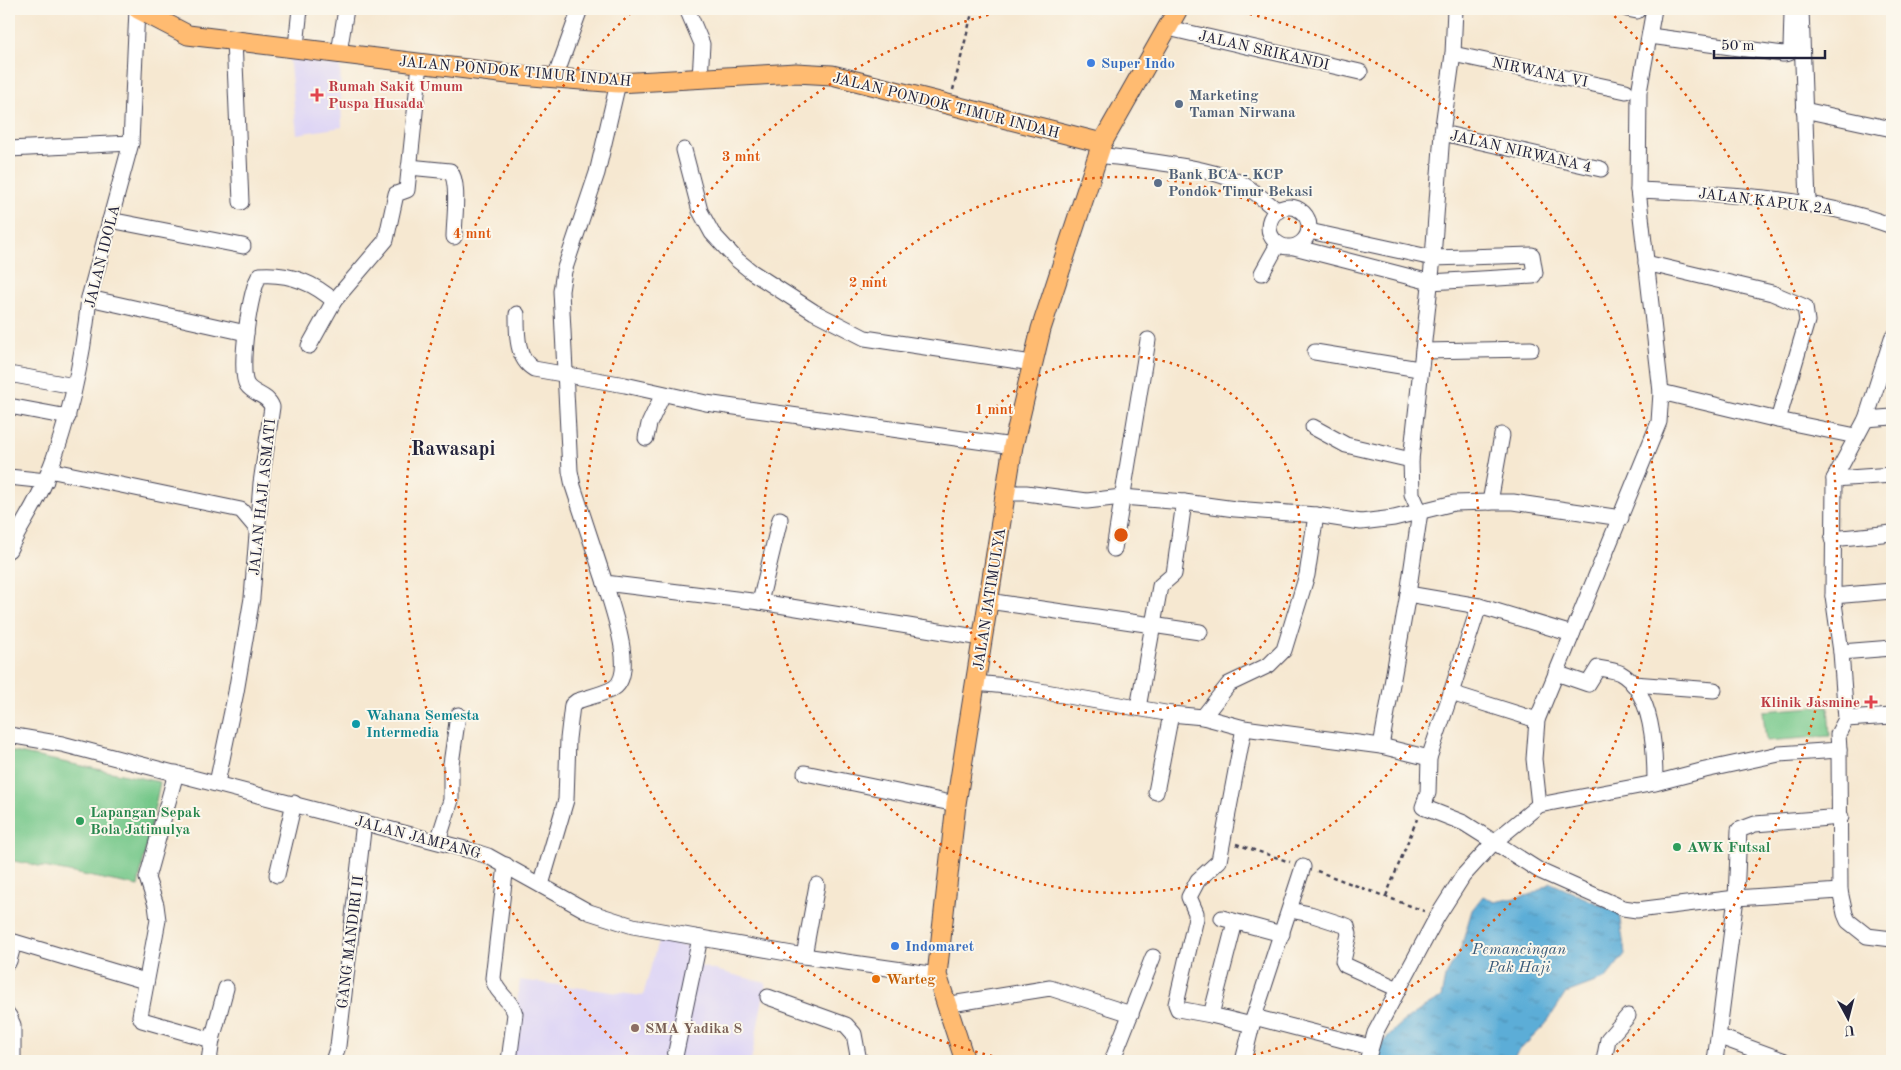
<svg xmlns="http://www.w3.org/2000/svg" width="1901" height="1070" viewBox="0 0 1901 1070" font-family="'Old Standard TT',serif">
	<defs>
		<pattern id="water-ripples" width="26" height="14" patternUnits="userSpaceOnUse" patternTransform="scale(1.25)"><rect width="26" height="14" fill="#5cadd7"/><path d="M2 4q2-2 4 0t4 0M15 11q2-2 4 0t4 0" fill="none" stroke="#4c8cb0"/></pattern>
	</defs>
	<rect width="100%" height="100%" fill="#fbf7ec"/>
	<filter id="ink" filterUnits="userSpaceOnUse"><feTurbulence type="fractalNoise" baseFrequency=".02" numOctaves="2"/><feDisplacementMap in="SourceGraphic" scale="10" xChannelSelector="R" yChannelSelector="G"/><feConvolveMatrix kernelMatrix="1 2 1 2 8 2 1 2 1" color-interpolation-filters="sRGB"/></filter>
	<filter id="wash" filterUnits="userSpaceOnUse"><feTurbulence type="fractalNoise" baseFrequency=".0096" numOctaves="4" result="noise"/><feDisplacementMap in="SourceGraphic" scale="20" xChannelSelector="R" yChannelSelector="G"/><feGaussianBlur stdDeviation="1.12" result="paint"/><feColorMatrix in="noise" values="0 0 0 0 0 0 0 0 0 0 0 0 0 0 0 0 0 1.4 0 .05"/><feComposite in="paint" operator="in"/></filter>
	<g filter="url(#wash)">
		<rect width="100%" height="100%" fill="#f6e8d1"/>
		<g fill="#ded5f5">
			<path d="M289,56l51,7 2,64 -45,7z"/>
			<path d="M658,941l42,7 -1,18 67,17 -15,78h-242l11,-81 123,16z"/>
		</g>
		<g fill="#75c789" stroke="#4c7462">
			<path d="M1828,706l2,30 -64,5 -3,-30z"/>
			<path d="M9,751l151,31 -22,104 -129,-26z"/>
		</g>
		<path fill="url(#water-ripples)" stroke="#3f6889" d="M1551,883l68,30 6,41 -19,24 -40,15 -21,32 -30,30 1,6h-141c3,-6 5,-13 8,-18 13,-19 38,-34 58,-45l4,-21 15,-26 12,-41 11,-14 11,6 36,-7z"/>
	</g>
	<g filter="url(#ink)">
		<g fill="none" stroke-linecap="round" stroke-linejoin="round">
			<g stroke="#424052" stroke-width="17">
				<g id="minor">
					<path d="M687,9l15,35 -2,35"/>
					<path d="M1627,9l10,2"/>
					<path d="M1801,9l7,194"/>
					<path d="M1168,28l192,44"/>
					<path d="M1650,36l133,18 6,-1 2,-5 1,-35"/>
					<path d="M234,40l7,162"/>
					<path d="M296,46l4,-37"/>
					<path d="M339,53l7,-44"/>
					<path d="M1453,54l173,37"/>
					<path d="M555,78l25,-69"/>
					<path d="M618,83l-21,90 -33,98 -3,20 9,180 3,15 32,97 155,19 222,36"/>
					<path d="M1804,110l88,19"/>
					<path d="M1442,133l159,36"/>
					<path d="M9,149l122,-6"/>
					<path d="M684,150l16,61 12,22 24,26 16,13 62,40 51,26 167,25"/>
					<path d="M1098,155c40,5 113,11 146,30 12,7 23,18 34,26"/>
					<path d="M409,167l41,4c10,11 4,50 4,66"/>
					<path d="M1638,190c86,4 173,6 254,36"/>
					<circle cx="1289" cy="227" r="20"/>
					<path d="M110,220l133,26"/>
					<path d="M1294,247l136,35 103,-6 2,-3 -3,-18 -99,3 -124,-27"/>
					<path d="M1646,263l126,30 33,14 2,14 -29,99"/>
					<path d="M1262,273l16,-29"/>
					<path d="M89,298l157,35"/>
					<path d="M517,314c0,18 -1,45 17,55l91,16 81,18 307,43"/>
					<path d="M309,346l25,-45 52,-61 10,-46 11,-4 13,-126"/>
					<path d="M1423,351l108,-2"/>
					<path d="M1315,352l104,17"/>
					<path d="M9,374l65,12"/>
					<path d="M1661,392l117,28 78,16"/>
					<path d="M9,406l59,11"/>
					<path d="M1866,419l26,-2"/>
					<path d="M1313,427l33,18 65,15"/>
					<path d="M646,438l3,-14 14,-30"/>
					<path d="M49,470l192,40 17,20"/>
					<path d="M9,477l37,4"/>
					<path d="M1834,479l58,-4"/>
					<path d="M1006,493h20l61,8 35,-4 62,5 51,7 81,6 45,7 33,-4 60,-15 36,-1h23l108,16"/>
					<path d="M1490,502l12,-67"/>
					<path d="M1832,539l60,-6"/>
					<path d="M1114,549l34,-209"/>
					<path d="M9,550c11,-24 28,-46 37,-71 23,-57 37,-120 43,-181l42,-155 6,-134"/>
					<path d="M1408,594l12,-82 -8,-18 -1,-34 22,-202 9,-125 11,-79 2,-45"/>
					<path d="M1833,596l59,-5"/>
					<path d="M988,601l212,31"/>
					<path d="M760,602l20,-83"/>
					<path d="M1841,652l51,-4"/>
					<path d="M1556,673l32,11 10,-16c7,1 16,2 22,5 33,18 35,77 35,110"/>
					<path d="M975,683l42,4 154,27"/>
					<path d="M1633,684l81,6"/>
					<path d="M1451,693l28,-87"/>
					<path d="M1138,708l22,-122 14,-12 10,-72"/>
					<path d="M1203,717l26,-33 40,-19 15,-15 23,-75 9,-60"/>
					<path d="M1846,719l46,-3"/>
					<path d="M1537,720l-86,-27 -22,65 -1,35 -5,14 41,16 76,48 83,37 14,2 99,-12 104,-7"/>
					<path d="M9,735l53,9 407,106 19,6 101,56 44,14 171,30 133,19"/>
					<path d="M1381,746l27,-152 71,12 93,28"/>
					<path d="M1839,750l1,141 5,23 3,7 19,15 25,3"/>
					<path d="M176,773l-29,105 9,27 2,15 -18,96 2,4 70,20 -3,21"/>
					<path d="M805,773l151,31"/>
					<path d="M217,783l19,-91 16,-94 9,-115 11,-76c-5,-13 -18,-12 -25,-22 -9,-13 3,-97 13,-110 29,-2 53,7 74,26"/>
					<path d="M1156,792l15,-78 32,3 41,11 137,18 48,12"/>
					<path d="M1539,805l-5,-46 3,-39 122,-298 2,-30 -23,-202 1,-98 15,-83"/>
					<path d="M438,841l13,-41v-36l7,-49"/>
					<path d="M506,865l-13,113c2,15 19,22 22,36l-6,47"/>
					<path d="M277,875l17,-72"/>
					<path d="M541,885l25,-85 2,-61 4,-34 5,-4c12,-4 27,-7 37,-13 23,-15 -3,-83 -9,-105"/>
					<path d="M1290,910l20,4 37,12 2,8 -6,27 2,4 53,24"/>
					<path d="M1222,918l60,16"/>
					<path d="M1235,922l-24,93 41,10"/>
					<path d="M9,941l5,1 -5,19"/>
					<path d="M14,942l131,39"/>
					<path d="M804,956l13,-71"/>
					<path d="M768,997l78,28 8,9 5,27"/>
					<path d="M945,1005l105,-17 81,26"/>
					<path d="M1211,1015l-33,-6 -2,-5 20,-86v-5l-7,-16 9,-17 21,-19 25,-133"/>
					<path d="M9,1016l4,9v36"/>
					<path d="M1254,1017l116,30"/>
					<path d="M1720,1037l65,24"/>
					<path d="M212,1040l14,-52"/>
					<path d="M333,1061l5,-15 26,-224"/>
					<path d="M674,1061l26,-123"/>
					<path d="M1112,1061l41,-104"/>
					<path d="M1243,1061l11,-44 49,-150"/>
					<path d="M1367,1061l8,-28 62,-116 26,-41 31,-34 45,-37 116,-22 50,-13 74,-16 60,-4 -1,-16 8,-15 -5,-67 -8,-56 1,-117 32,-60 26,-81"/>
					<path d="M1604,1061l4,-22 20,-23"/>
					<path d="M1715,1061l21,-163 3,-68 16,-6 86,-7"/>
				</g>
			</g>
			<g stroke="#424052" stroke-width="21">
				<g id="major">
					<path d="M138,9l50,26 320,39 110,9 178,-10 36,2 270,68"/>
					<path d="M965,1061l-28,-86 19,-171 57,-358 28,-117 61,-186 76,-134"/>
				</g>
			</g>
			<g stroke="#424052" stroke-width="2.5" stroke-dasharray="4 4" stroke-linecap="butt">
				<path d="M953,90l20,-81"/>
				<path d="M1236,844l54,18"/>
				<path d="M1317,871l107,40"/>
				<path d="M1386,896l31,-77"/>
			</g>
			<use href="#minor" stroke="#fff" stroke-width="15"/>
			<use href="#major" stroke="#ffbb71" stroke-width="19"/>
		</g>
	</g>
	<g fill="none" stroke="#de560e" stroke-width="2.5" stroke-dasharray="2.5 5">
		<circle cx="1121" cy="535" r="179"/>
		<circle cx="1121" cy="535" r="358"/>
		<path d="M1014 1061A537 537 0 0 1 1014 9M1228 9A537 537 0 0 1 1228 1061"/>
		<path d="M633 1059A716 716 0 0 1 633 11M1609 11A716 716 0 0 1 1609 1059"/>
	</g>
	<g fill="#3f7fe0" stroke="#fbf7ec" stroke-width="2">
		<circle cx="1091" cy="63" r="5"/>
		<circle cx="895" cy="946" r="5"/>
	</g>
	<g fill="#e0444e" stroke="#fbf7ec" stroke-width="2">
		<path d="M314.5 87.5h5v5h5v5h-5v5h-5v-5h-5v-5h5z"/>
		<path d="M1868.5 694.5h5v5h5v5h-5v5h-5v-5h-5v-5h5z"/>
	</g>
	<g fill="#5c6f8a" stroke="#fbf7ec" stroke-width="2">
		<circle cx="1179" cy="104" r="5"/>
		<circle cx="1158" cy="183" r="5"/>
	</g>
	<circle fill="#0f9aa8" stroke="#fbf7ec" stroke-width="2" cx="356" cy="724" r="5"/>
	<g fill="#2e9e5b" stroke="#fbf7ec" stroke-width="2">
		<circle cx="80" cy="821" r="5"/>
		<circle cx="1677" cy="847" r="5"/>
	</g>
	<circle fill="#e8710a" stroke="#fbf7ec" stroke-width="2" cx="876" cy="979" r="5"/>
	<circle fill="#8d6e63" stroke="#fbf7ec" stroke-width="2" cx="635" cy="1028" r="5"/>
	<g text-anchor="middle" stroke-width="4" stroke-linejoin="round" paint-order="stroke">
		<g font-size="15" fill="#22223b" stroke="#fbf7ec">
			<text transform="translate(1264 50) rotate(13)" y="5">JALAN SRIKANDI</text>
			<text transform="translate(515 71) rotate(5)" y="5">JALAN PONDOK TIMUR INDAH</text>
			<text transform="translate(1540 72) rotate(12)" y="5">NIRWANA VI</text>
			<text transform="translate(946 105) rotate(14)" y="5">JALAN PONDOK TIMUR INDAH</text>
			<text transform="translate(1521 151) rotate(13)" y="5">JALAN NIRWANA 4</text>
			<text transform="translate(1766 201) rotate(7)" y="5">JALAN KAPUK 2A</text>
			<text transform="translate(102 256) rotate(-76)" y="5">JALAN IDOLA</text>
			<text transform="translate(262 497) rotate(-84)" y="5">JALAN HAJI ASMATI</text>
			<text transform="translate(989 599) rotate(-81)" y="5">JALAN JATIMULYA</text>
			<text transform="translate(418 837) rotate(15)" y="5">JALAN JAMPANG</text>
			<text transform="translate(350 942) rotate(-83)" y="5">GANG MANDIRI II</text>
		</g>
		<g font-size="15" font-weight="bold" fill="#366cbe" stroke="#fbf7ec" text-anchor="start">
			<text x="1101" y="68">Super Indo</text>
			<text x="905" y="951">Indomaret</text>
		</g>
		<g font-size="15" font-weight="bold" fill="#be3a42" stroke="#fbf7ec" text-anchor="start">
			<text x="328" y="91">Rumah Sakit Umum<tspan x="328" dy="17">Puspa Husada</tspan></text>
			<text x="1860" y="707" text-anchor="end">Klinik Jasmine</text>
		</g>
		<g font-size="15" font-weight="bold" fill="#4e5e75" stroke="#fbf7ec" text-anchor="start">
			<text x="1189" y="100">Marketing<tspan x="1189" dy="17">Taman Nirwana</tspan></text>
			<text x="1168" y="179">Bank BCA - KCP<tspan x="1168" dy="17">Pondok Timur Bekasi</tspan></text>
		</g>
		<g font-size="15" font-weight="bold" fill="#0d838f" stroke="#fbf7ec" text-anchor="start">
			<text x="366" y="720">Wahana Semesta<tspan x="366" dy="17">Intermedia</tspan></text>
		</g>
		<g font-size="15" font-weight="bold" fill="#27864d" stroke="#fbf7ec" text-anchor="start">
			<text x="90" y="817">Lapangan Sepak<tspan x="90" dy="17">Bola Jatimulya</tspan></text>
			<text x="1687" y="852">AWK Futsal</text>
		</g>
		<g font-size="15" font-weight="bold" fill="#c56008" stroke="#fbf7ec" text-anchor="start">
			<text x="886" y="984">Warteg</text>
		</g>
		<g font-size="15" font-weight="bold" fill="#785e54" stroke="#fbf7ec" text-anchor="start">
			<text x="645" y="1033">SMA Yadika 8</text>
		</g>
		<g font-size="16" font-style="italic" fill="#395a79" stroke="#fbf7ec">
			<text x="1519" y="954">Pemancingan<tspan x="1519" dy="18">Pak Haji</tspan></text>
		</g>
		<g font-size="20" font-weight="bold" fill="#22223b" stroke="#fbf7ec">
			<text x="453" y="455">Rawasapi</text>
		</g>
	</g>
	<circle cx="1121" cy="535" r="8" fill="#de560e" stroke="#fbf7ec" stroke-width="2.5"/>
	<g font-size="15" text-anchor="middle" font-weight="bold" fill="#de560e" stroke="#fbf7ec" stroke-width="4" stroke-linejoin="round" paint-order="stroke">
		<text x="741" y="161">3 mnt</text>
		<text x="472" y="238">4 mnt</text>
		<text x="868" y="287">2 mnt</text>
		<text x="994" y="414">1 mnt</text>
	</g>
	<rect width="1901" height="1070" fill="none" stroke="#fbf7ec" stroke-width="30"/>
	<g transform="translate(1848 1018) rotate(173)" stroke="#fbf7ec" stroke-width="4" paint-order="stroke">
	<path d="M0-4L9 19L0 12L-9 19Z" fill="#22223b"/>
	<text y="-8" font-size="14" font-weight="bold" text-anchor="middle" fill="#22223b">U</text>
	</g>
	<path d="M1714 50v8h111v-8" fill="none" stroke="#22223b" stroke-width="2.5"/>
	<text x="1721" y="50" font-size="15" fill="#22223b" stroke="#fbf7ec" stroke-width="4" paint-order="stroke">50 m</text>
</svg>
